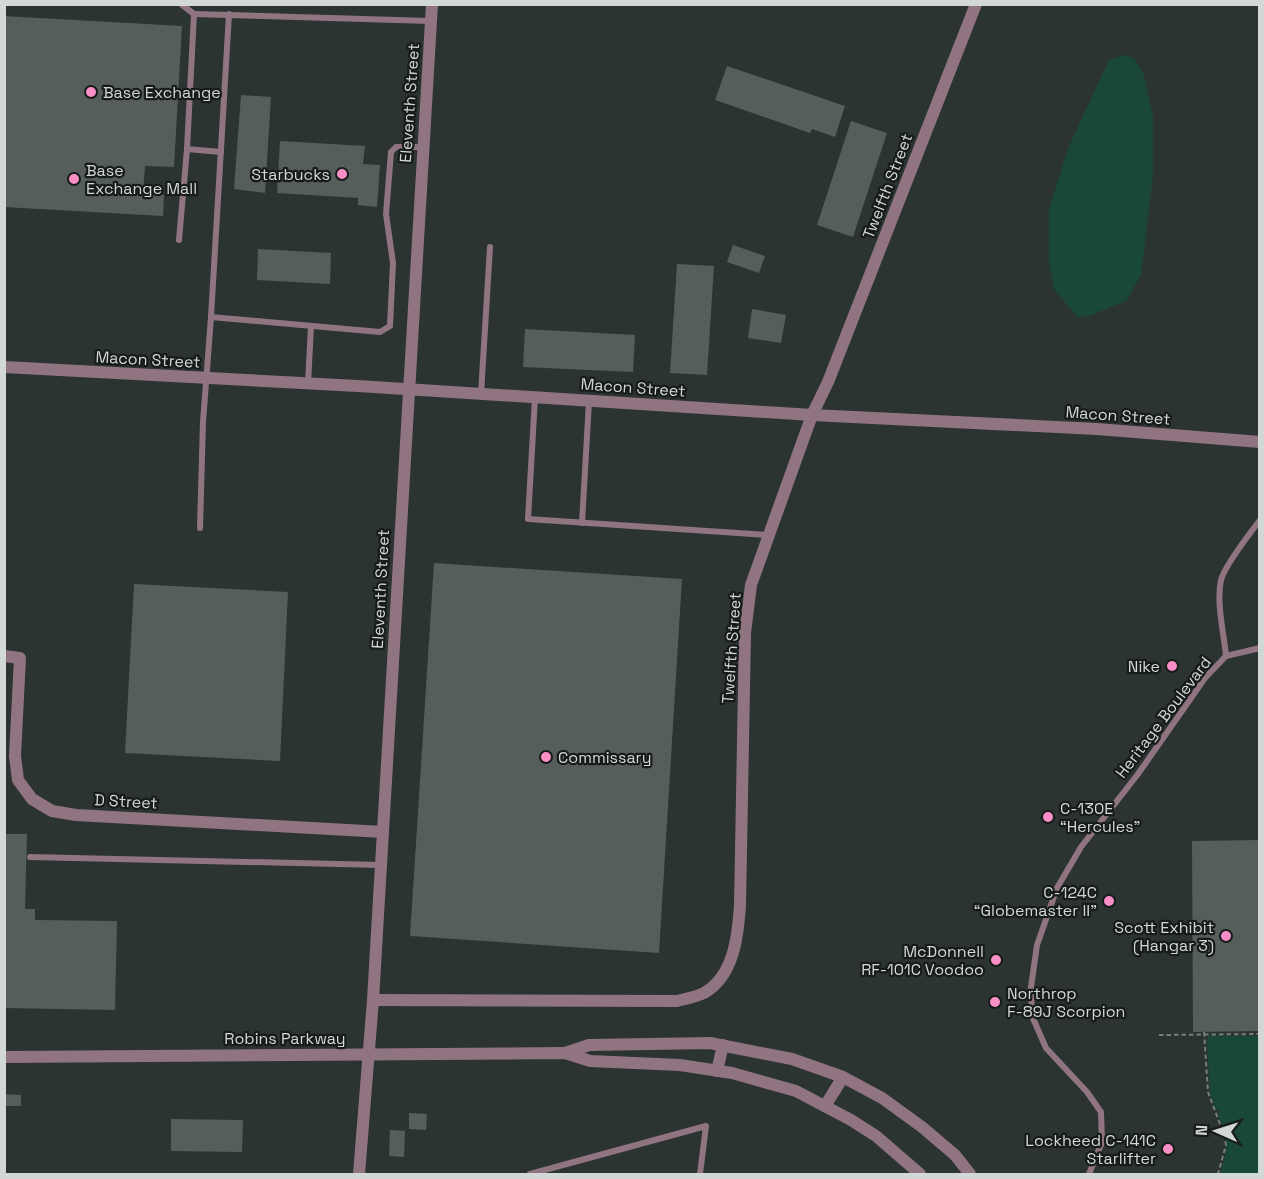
<svg xmlns="http://www.w3.org/2000/svg" width="1264" height="1179" viewBox="0 0 1264 1179" font-family="'Space Grotesk',sans-serif">
	<rect width="100%" height="100%" fill="#2c3431"/>
	<g fill="#194839">
		<path d="M1124,55l10,3 10,17 9,42v59l-12,99 -15,26 -37,15 -12,1 -23,-28 -5,-27v-53l20,-63 40,-86z"/>
		<path d="M1208,1036h51v138h-39c8,-25 9,-34 -2,-59l2,-4 -5,-3 -5,-16 -3,-49z"/>
	</g>
	<g fill="#555e5b">
		<path d="M4,16l178,10 -8,141 -29,-1 -2,27 21,2 -1,21 -159,-9z"/>
		<path d="M727,66l118,40 -10,31 -23,-8 -2,4 -95,-33z"/>
		<path d="M241,95l30,2 -6,96 -31,-4z"/>
		<path d="M851,121l36,12 -34,104 -36,-12z"/>
		<path d="M280,141l85,5 -2,18 17,1 -3,42 -19,-2v-7l-81,-5z"/>
		<path d="M733,245l32,11 -6,17 -32,-11z"/>
		<path d="M258,249l73,4 -1,31 -73,-4z"/>
		<path d="M677,264l37,2 -7,109 -37,-2z"/>
		<path d="M752,309l34,6 -5,28 -33,-5z"/>
		<path d="M525,329l110,6 -2,37 -110,-5z"/>
		<path d="M434,563l248,16 -23,374 -249,-17z"/>
		<path d="M134,584l154,8 -8,169 -155,-8z"/>
		<path d="M4,834h23l-2,75h10v11l82,1 -2,89 -111,-2z"/>
		<path d="M1260,840v191l-67,1 -1,-191z"/>
		<path d="M4,1094l17,1v11h-17z"/>
		<path d="M409,1113l18,1 -1,16 -17,-1z"/>
		<path d="M171,1119l72,1 -1,32 -71,-1z"/>
		<path d="M390,1130l15,1 -1,26 -15,-1z"/>
	</g>
	<g fill="none" stroke-linecap="round" stroke-linejoin="round">
		<g stroke="#777e7b" stroke-width="2" stroke-dasharray="4.5 3" stroke-linecap="butt">
			<path d="M1204,1032l4,60 16,43 2,10 -8,29"/>
			<path d="M1159,1035l101,-1"/>
		</g>
		<g stroke="#907482" stroke-width="6">
			<path d="M181,4l13,10 -7,135 34,3"/>
			<path d="M194,14l236,7"/>
			<path d="M179,240l8,-91"/>
			<path d="M211,317l169,15 10,-6 3,-63 -7,-49 5,-62 5,-5h27"/>
			<path d="M308,384l3,-58"/>
			<path d="M481,394l9,-147"/>
			<path d="M535,398l-7,121 241,16"/>
			<path d="M582,523l7,-122"/>
			<path d="M200,528l3,-106 8,-105 18,-303"/>
			<path d="M1226,656c-2,-22 -10,-54 -5,-76 3,-13 29,-47 39,-60"/>
			<path d="M30,857l351,8"/>
			<path d="M530,1174l176,-48 -6,48"/>
			<path d="M1089,1174l13,-32 -1,-30 -14,-20 -41,-44 -14,-32 -1,-29 6,-42 20,-57 24,-41 57,-73 67,-96 21,-22 34,-8"/>
		</g>
		<g stroke="#907482" stroke-width="12">
			<path d="M4,367l354,19 454,29 285,14 163,13"/>
			<path d="M4,656l16,2 -5,98 3,24 14,19 20,12 24,4 307,17"/>
			<path d="M373,1000l304,1c8,-2 19,-4 27,-8 30,-17 34,-57 36,-88l5,-272 6,-48 61,-170 16,-33 148,-378"/>
			<path d="M359,1174l14,-174 59,-996"/>
		</g>
		<g stroke="#907482" stroke-width="12">
			<path d="M565,1053l24,-8 121,-2 82,16 51,18 39,21 40,29 33,28 15,19"/>
			<path d="M4,1057l561,-4 25,8 90,4 52,8 64,18 55,29 25,16 44,38"/>
			<path d="M717,1071l6,-26"/>
			<path d="M825,1106l18,-29"/>
		</g>
	</g>
	<g fill="#fa8fc8" stroke="#171b19" stroke-width="2">
		<circle cx="91" cy="92" r="6"/>
		<circle cx="342" cy="174" r="6"/>
		<circle cx="74" cy="179" r="6"/>
		<circle cx="1172" cy="666" r="6"/>
		<circle cx="546" cy="757" r="6"/>
		<circle cx="1048" cy="817" r="6"/>
		<circle cx="1109" cy="901" r="6"/>
		<circle cx="1226" cy="936" r="6"/>
		<circle cx="996" cy="960" r="6"/>
		<circle cx="995" cy="1002" r="6"/>
		<circle cx="1168" cy="1149" r="6"/>
	</g>
	<g text-anchor="middle" stroke-width="4.5" stroke-linejoin="round" paint-order="stroke">
		<g font-size="16" fill="#d2d8d5" stroke="#171b19" text-anchor="end">
			<text x="103" y="98" text-anchor="start">Base Exchange</text>
			<text x="86" y="176" text-anchor="start">Base<tspan x="86" dy="18">Exchange Mall</tspan></text>
			<text x="330" y="180">Starbucks</text>
			<text x="1160" y="672">Nike</text>
			<text x="558" y="763" text-anchor="start">Commissary</text>
			<text x="1060" y="814" text-anchor="start">C-130E<tspan x="1060" dy="18">“Hercules”</tspan></text>
			<text x="1097" y="898">C-124C<tspan x="1097" dy="18">“Globemaster II”</tspan></text>
			<text x="1214" y="933">Scott Exhibit<tspan x="1214" dy="18">(Hangar 3)</tspan></text>
			<text x="984" y="957">McDonnell<tspan x="984" dy="18">RF-101C Voodoo</tspan></text>
			<text x="1007" y="999" text-anchor="start">Northrop<tspan x="1007" dy="18">F-89J Scorpion</tspan></text>
			<text x="1156" y="1146">Lockheed C-141C<tspan x="1156" dy="18">Starlifter</tspan></text>
		</g>
		<g font-size="16" fill="#d2d8d5" stroke="#171b19">
			<text transform="translate(409 103) rotate(-86)" y="6">Eleventh Street</text>
			<text transform="translate(887 186) rotate(-69)" y="6">Twelfth Street</text>
			<text transform="translate(148 359) rotate(3)" y="6">Macon Street</text>
			<text transform="translate(633 387) rotate(4)" y="6">Macon Street</text>
			<text transform="translate(1118 415) rotate(4)" y="6">Macon Street</text>
			<text transform="translate(380 589) rotate(-87)" y="6">Eleventh Street</text>
			<text transform="translate(731 648) rotate(-86)" y="6">Twelfth Street</text>
			<text transform="translate(1163 717) rotate(-53)" y="6">Heritage Boulevard</text>
			<text transform="translate(126 801) rotate(3)" y="6">D Street</text>
			<text x="285" y="1044">Robins Parkway</text>
		</g>
	</g>
	<rect width="1264" height="1179" fill="none" stroke="#d2d8d5" stroke-width="12"/>
	<g transform="translate(1216 1131) rotate(273)" stroke="#171b19" stroke-width="4.5" paint-order="stroke">
	<path d="M0-4.5L10 22L0 15L-10 22Z" fill="#d2d8d5"/>
	<text y="-9" font-size="16" font-weight="bold" text-anchor="middle" fill="#d2d8d5">N</text>
	</g>
</svg>
